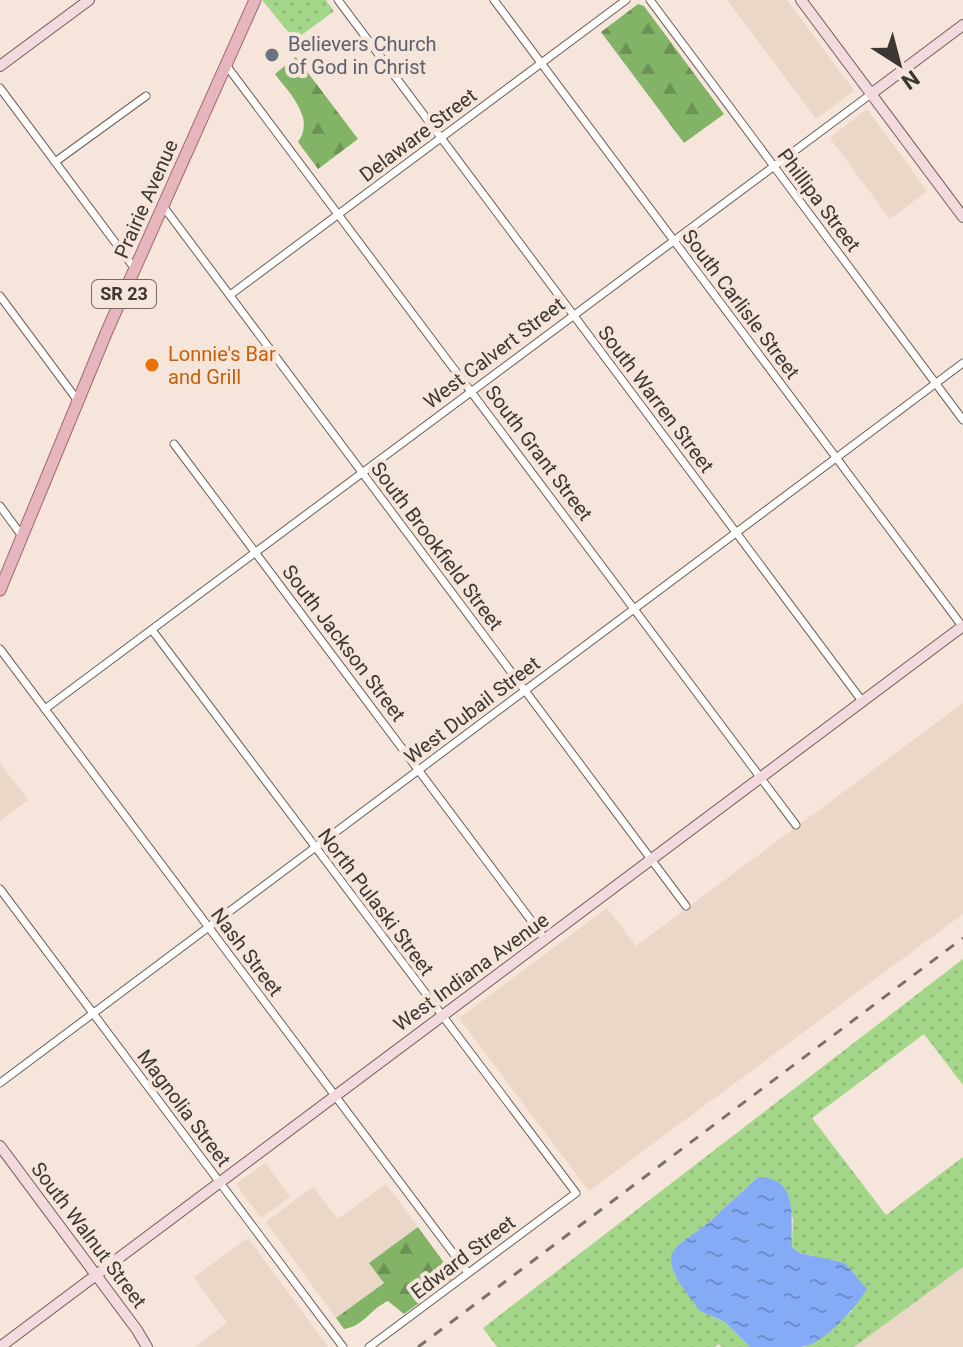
<svg xmlns="http://www.w3.org/2000/svg" width="963" height="1347" viewBox="0 0 963 1347" font-family="Roboto,sans-serif">
	<defs>
		<pattern id="grass-dots" width="8" height="8" patternUnits="userSpaceOnUse" patternTransform="scale(2)"><rect width="8" height="8" fill="#a4d689"/><path d="M2 2h.1M6 6h.1" fill="none" stroke="#8eb877" stroke-width="1.8" stroke-linecap="round"/></pattern>
		<pattern id="forest-firs" width="22" height="20" patternUnits="userSpaceOnUse" patternTransform="scale(2)"><rect width="22" height="20" fill="#82b366"/><path d="M5 1l3.5 6h-7zM16 11l3.5 6h-7z" fill="#6c9255"/></pattern>
		<pattern id="water-ripples" width="26" height="14" patternUnits="userSpaceOnUse" patternTransform="scale(2)"><rect width="26" height="14" fill="#85abf7"/><path d="M2 4q2-2 4 0t4 0M15 11q2-2 4 0t4 0" fill="none" stroke="#6e8cc9"/></pattern>
	</defs>
	<rect width="100%" height="100%" fill="#f5e5da"/>
	<g fill="#ead7c8">
		<path d="M727,0h60l67,91 -38,28z"/>
		<path d="M867,109l60,82 -37,28 -60,-81z"/>
		<path d="M963,703v211l-374,277 -130,-173 148,-110 29,38z"/>
		<path d="M0,763l28,37 -28,21z"/>
		<path d="M265,1163l25,34 -29,21 -25,-34z"/>
		<path d="M386,1184l32,43 -48,36 14,20 -48,35 -70,-96 47,-35 25,32z"/>
		<path d="M248,1238l80,109h-133l32,-24 -33,-46z"/>
		<path d="M963,1267v80h-109z"/>
	</g>
	<g fill="url(#grass-dots)">
		<path d="M262,0h64l8,11 -39,29z"/>
		<path d="M963,959v126l-39,-51 -112,84 74,97 77,-58v110l-109,80h-50l20,-12 28,-24 -37,-55 -15,-3 -8,-6 1,-29 -35,-41 -50,46 -30,22 22,66 25,11 25,25h-29l-2,-3 -4,3h-218l-14,-19z"/>
	</g>
	<g fill="url(#forest-firs)">
		<path d="M638,4l6,2 80,108 -40,29 -83,-111z"/>
		<path d="M296,57l62,82 -40,30 -20,-27c18,-24 -9,-49 -23,-68z"/>
		<path d="M418,1227l35,48 -1,4 -48,35 -16,-13c-18,8 -24,25 -44,28l-8,-11 48,-35 -15,-20z"/>
	</g>
	<path fill="url(#water-ripples)" d="M758,1177c42,0 32,42 34,70l8,6 45,10 22,26c-12,19 -42,55 -66,58 -16,0 -35,0 -51,0l-25,-25 -25,-11 -22,-30 -6,-14 -1,-12 7,-10 30,-22z"/>
	<g fill="none" stroke-linecap="round" stroke-linejoin="round">
		<g stroke="#6e6057" stroke-width="9">
			<g id="street">
				<path d="M338,0l524,701"/>
				<path d="M494,0l468,626"/>
				<path d="M650,0l313,420"/>
				<path d="M226,65l570,760"/>
				<path d="M0,88l135,181"/>
				<path d="M55,162l91,-66"/>
				<path d="M163,206l523,700"/>
				<path d="M230,295l396,-295"/>
				<path d="M0,296l78,105"/>
				<path d="M174,444l371,495"/>
				<path d="M0,506l22,30"/>
				<path d="M152,630l424,563 -207,154"/>
				<path d="M0,649l468,624"/>
				<path d="M45,709l826,-615"/>
				<path d="M0,889l343,458"/>
				<path d="M0,1083l963,-720"/>
			</g>
		</g>
		<g stroke="#6e6057" stroke-width="12">
			<g id="secondary">
				<path d="M801,0l162,217"/>
				<path d="M0,66l89,-66"/>
				<path d="M871,94l92,-69"/>
				<path d="M0,1146l137,184 10,17"/>
				<path d="M0,1347l963,-721"/>
			</g>
		</g>
		<g stroke="#a16971" stroke-width="13">
			<path id="primary" d="M0,590l107,-259 148,-331"/>
		</g>
		<use href="#street" stroke="#fff" stroke-width="7"/>
		<use href="#secondary" stroke="#f3dade" stroke-width="10"/>
		<use href="#primary" stroke="#e7b5be" stroke-width="11"/>
		<path stroke="#7a716b" stroke-width="3" stroke-dasharray="10 10" stroke-linecap="butt" d="M418,1347l545,-409"/>
	</g>
	<circle fill="#6b7280" stroke="#f5e5da" stroke-width="3" cx="272" cy="55" r="8"/>
	<circle fill="#e8710a" stroke="#f5e5da" stroke-width="3" cx="152" cy="365" r="8"/>
	<g text-anchor="middle" stroke-width="8" stroke-linejoin="round" paint-order="stroke">
		<rect fill="#f5e5da" stroke="#746b65" stroke-width="2" x="92" y="280" width="64" height="28" rx="6"/>
		<g font-size="18" font-weight="bold" fill="#3d3733">
			<text x="124" y="300">SR 23</text>
		</g>
		<g font-size="20" fill="#5b616d" stroke="#f5e5da" text-anchor="start">
			<text x="288" y="51">Believers Church<tspan x="288" dy="23">of God in Christ</tspan></text>
		</g>
		<g font-size="20" fill="#3d3733" stroke="#f5e5da">
			<text transform="translate(418 135) rotate(-37)" y="7">Delaware Street</text>
			<text transform="translate(146 199) rotate(-66)" y="7">Prairie Avenue</text>
			<text transform="translate(819 200) rotate(53)" y="7">Phillipa Street</text>
			<text transform="translate(741 304) rotate(53)" y="7">South Carlisle Street</text>
			<text transform="translate(494 353) rotate(-37)" y="7">West Calvert Street</text>
			<text transform="translate(656 399) rotate(53)" y="7">South Warren Street</text>
			<text transform="translate(539 453) rotate(53)" y="7">South Grant Street</text>
			<text transform="translate(437 546) rotate(53)" y="7">South Brookfield Street</text>
			<text transform="translate(344 643) rotate(53)" y="7">South Jackson Street</text>
			<text transform="translate(472 710) rotate(-37)" y="7">West Dubail Street</text>
			<text transform="translate(376 902) rotate(53)" y="7">North Pulaski Street</text>
			<text transform="translate(247 952) rotate(53)" y="7">Nash Street</text>
			<text transform="translate(471 972) rotate(-36)" y="7">West Indiana Avenue</text>
			<text transform="translate(184 1108) rotate(53)" y="7">Magnolia Street</text>
			<text transform="translate(89 1235) rotate(53)" y="7">South Walnut Street</text>
			<text transform="translate(463 1257) rotate(-37)" y="7">Edward Street</text>
		</g>
		<g font-size="20" fill="#c56008" stroke="#f5e5da" text-anchor="start">
			<text x="168" y="361">Lonnie's Bar<tspan x="168" dy="23">and Grill</tspan></text>
		</g>
	</g>
	<g transform="translate(899 64) rotate(144)" stroke="#f5e5da" stroke-width="6" paint-order="stroke">
	<path d="M0-6L14 30L0 20L-14 30Z" fill="#3d3733"/>
	<text y="-12" font-size="22" font-weight="bold" text-anchor="middle" fill="#3d3733">N</text>
	</g>
</svg>
